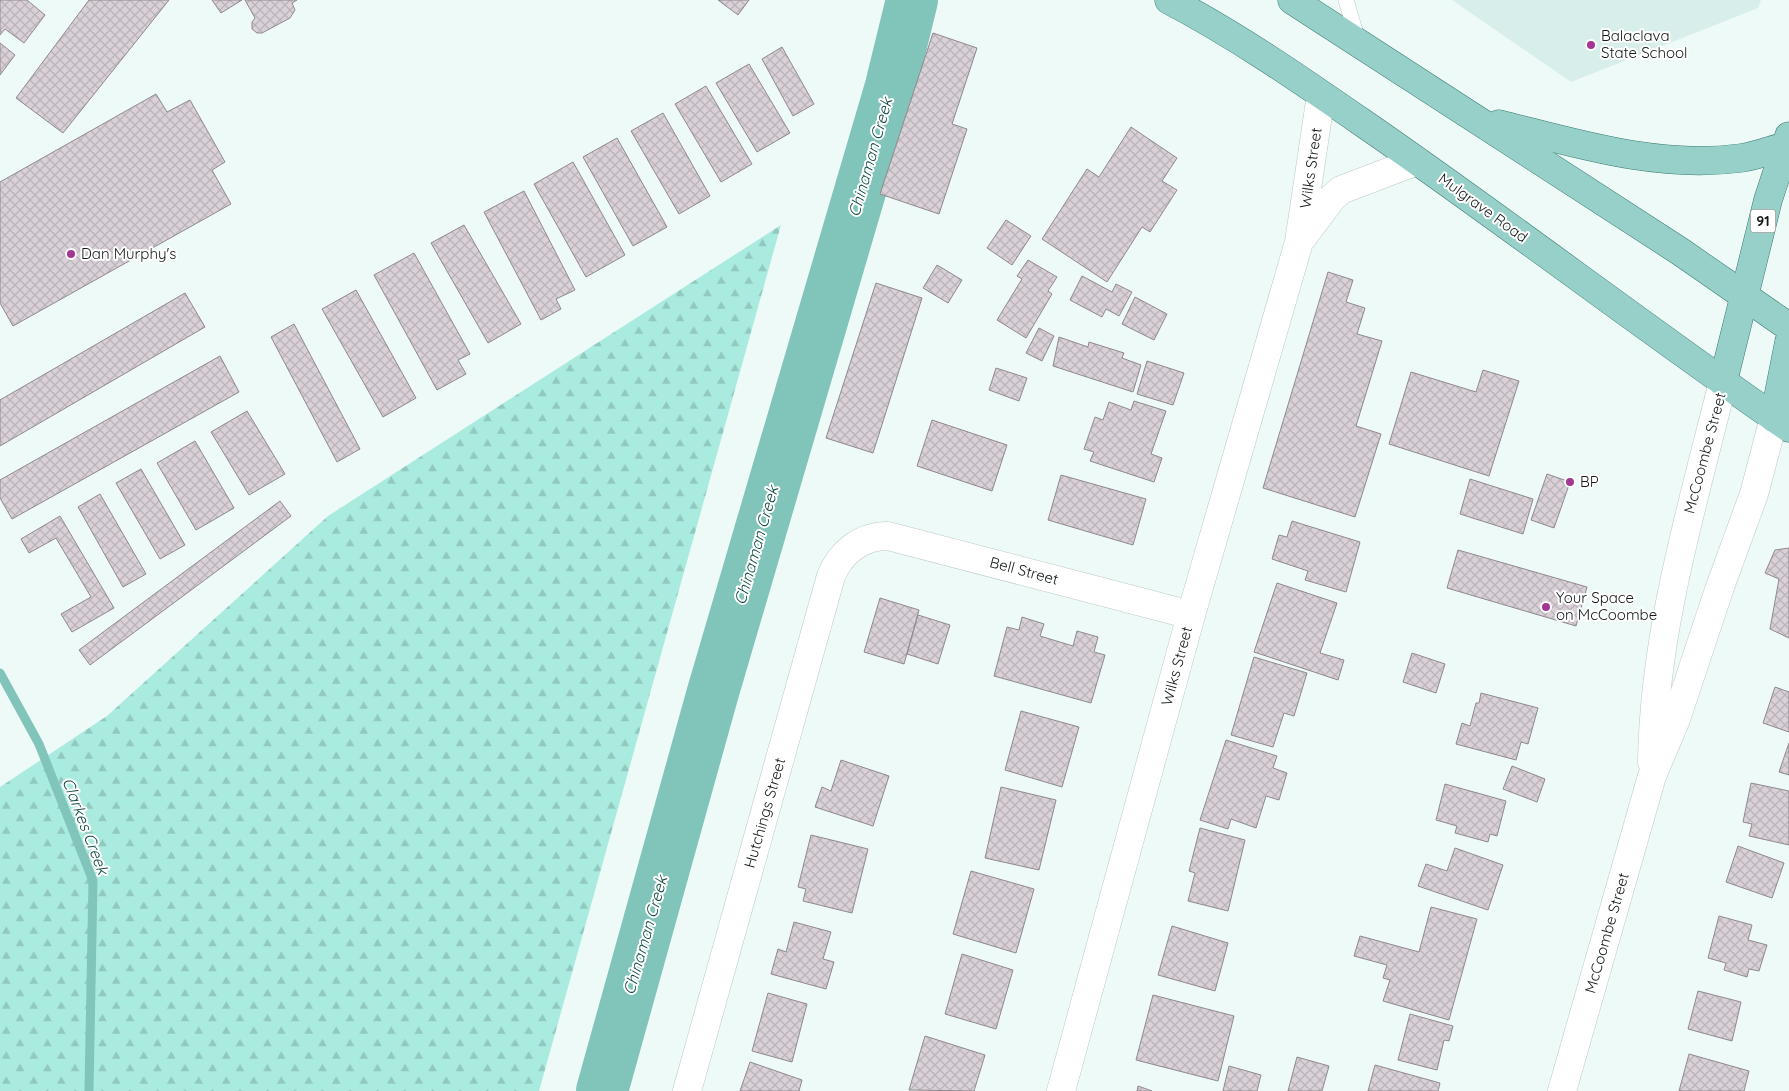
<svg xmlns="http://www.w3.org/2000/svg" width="1789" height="1091" viewBox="0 0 1789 1091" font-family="Quicksand,sans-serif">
	<defs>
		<pattern id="forest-firs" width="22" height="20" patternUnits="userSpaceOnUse" patternTransform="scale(1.25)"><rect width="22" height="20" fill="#aaebe0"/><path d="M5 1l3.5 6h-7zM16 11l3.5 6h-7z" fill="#91c9bf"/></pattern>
		<pattern id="building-cross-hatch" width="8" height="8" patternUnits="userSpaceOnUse" patternTransform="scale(1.25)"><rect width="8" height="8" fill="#dad1d8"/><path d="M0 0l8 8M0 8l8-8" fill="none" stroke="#bab3b9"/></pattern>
	</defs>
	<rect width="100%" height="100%" fill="#edfaf7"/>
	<path fill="#d8eeea" d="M1452,0h309l-3,8 -187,74z"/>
	<path fill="url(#forest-firs)" d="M781,225l-242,866h-539v-304l107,-71 221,-200z"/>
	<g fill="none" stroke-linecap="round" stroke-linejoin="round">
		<path stroke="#81c4b9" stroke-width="9" d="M0,673l39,71 54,137 -4,210"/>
		<path stroke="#81c4b9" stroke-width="52" d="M602,1091l111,-399 178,-606 21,-86"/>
	</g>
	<g fill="url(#building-cross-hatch)" stroke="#90888e">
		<path d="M0,0h27l18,15 -21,28 -19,-14 -5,6z"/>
		<path d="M89,0h80l-106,133 -47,-35z"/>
		<path d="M212,0h30l-21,13z"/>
		<path d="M245,0h52l-5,3 3,7 -5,8 -28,15h-5l-5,-4v-7l3,-4z"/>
		<path d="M718,0h31l-11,15z"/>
		<path d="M933,33l44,15 -25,76 15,5 -28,85 -59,-20z"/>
		<path d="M0,43l15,12 -15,20z"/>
		<path d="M782,47l32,57 -21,12 -31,-57z"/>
		<path d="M749,64l41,69 -33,19 -41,-69z"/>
		<path d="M706,86l46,78 -31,18 -46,-78z"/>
		<path d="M156,94l11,18 23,-12 35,62 -13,8 19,34 -218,122 -13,-23v-121z"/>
		<path d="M663,113l47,83 -31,18 -48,-83z"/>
		<path d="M1131,127l46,31 -15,23 15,9 -27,42 -8,-5 -35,55 -65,-43 45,-70 12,8z"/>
		<path d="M617,138l50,89 -34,19 -50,-89z"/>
		<path d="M573,162l52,93 -39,22 -52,-93z"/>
		<path d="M524,191l51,99 -19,9 5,10 -20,11 -57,-108z"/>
		<path d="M1006,220l25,16 -19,29 -25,-17z"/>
		<path d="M464,225l57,99 -33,19 -57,-100z"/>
		<path d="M414,253l56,101 -12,6 8,14 -29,16 -63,-115z"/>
		<path d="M1028,260l29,17 -9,14 4,3 -26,44 -29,-18 25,-41 -5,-3z"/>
		<path d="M937,265l25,15 -14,23 -25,-15z"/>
		<path d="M1328,272l25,8 -7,22 19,6 -8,26 25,7 -26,85 25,8 -26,83 -92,-29z"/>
		<path d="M1082,276l30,16 4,-8 16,8 -13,24 -13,-7 -4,8 -32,-17z"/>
		<path d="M876,283l46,15 -49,155 -47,-15z"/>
		<path d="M356,290l60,108 -33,19 -61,-108z"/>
		<path d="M185,293l20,34 -205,119v-46z"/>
		<path d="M1135,297l32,17 -13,26 -32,-16z"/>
		<path d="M294,324l66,125 -23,13 -66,-125z"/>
		<path d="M1039,328l15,8 -12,25 -16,-8z"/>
		<path d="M1059,337l29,10 1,-5 35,11 -2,5 19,7 -8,27 -80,-26z"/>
		<path d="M220,356l19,36 -227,127 -12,-21v-18z"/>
		<path d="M1147,361l37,12 -11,32 -36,-11z"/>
		<path d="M996,368l31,10 -8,23 -30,-11z"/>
		<path d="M1483,370l36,11 -30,95 -100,-32 22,-72 65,20z"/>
		<path d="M1134,401l32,10 -15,43 11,4 -8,24 -64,-21 4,-9 -10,-3 11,-32 8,3 6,-18 22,8z"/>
		<path d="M247,411l38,63 -36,21 -38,-63z"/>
		<path d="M932,420l75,25 -15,46 -75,-25z"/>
		<path d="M195,441l39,67 -38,22 -39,-67z"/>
		<path d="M141,469l44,76 -25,14 -44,-76z"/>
		<path d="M1547,474l23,8 -16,46 -23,-8z"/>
		<path d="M1061,475l85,24 -13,46 -85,-25z"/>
		<path d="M1470,479l63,20 -10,35 -63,-20z"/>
		<path d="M100,494l46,80 -23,13 -45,-80z"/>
		<path d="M280,501l11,15 -201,149 -11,-15z"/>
		<path d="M60,516l54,92 -42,24 -11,-18 30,-17 -35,-59 -27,15 -8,-14z"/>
		<path d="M1292,521l68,21 -14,50 -41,-12 3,-9 -36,-12 7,-24 8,2z"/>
		<path d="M1789,548v90l-19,-9 9,-50 -14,-6 10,-23z"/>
		<path d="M1458,550l129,37 -11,39 -129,-38z"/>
		<path d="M1277,583l60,20 -17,50 24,7 -6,20 -84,-28z"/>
		<path d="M880,598l39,12 -15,54 -40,-12z"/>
		<path d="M918,615l32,10 -12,39 -31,-10z"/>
		<path d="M1022,617l22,7 -4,12 33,10 4,-15 21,6 -4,15 11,3 -14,48 -97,-27 13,-49 12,3z"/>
		<path d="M1412,653l33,11 -9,29 -33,-11z"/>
		<path d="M1254,657l53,16 -13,43 -10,-3 -11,34 -42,-12z"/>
		<path d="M1775,687l14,5v40l-26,-9z"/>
		<path d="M1481,693l57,15 -10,36 -7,-2 -5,18 -60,-16 6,-21 8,3 6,-23h3z"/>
		<path d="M1021,711l58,16 -17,60 -57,-17z"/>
		<path d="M1226,740l51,16 -4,12 14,5 -8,27 -13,-4 -10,32 -25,-9 -3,10 -28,-9z"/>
		<path d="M1789,743v32l-10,-3z"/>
		<path d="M841,760l48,16 -16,50 -58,-19 7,-20 9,4z"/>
		<path d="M1512,766l33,13 -8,23 -34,-13z"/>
		<path d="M1751,783l38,8v54l-40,-9 3,-12 -9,-2z"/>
		<path d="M1445,784l61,17 -9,35 -7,-2 -2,8 -33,-9 2,-7 -21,-6z"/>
		<path d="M1001,787l55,13 -17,70 -54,-12z"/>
		<path d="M1200,828l45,12 -17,71 -40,-10 7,-28 -6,-2z"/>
		<path d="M811,835l57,14 -16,64 -49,-12 3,-12 -8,-2z"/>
		<path d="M1738,846l46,17 -12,35 -46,-16z"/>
		<path d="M1455,848l48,17 -15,45 -70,-24 8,-22 21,7z"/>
		<path d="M971,871l63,18 -18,64 -63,-19z"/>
		<path d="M1431,907l46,12 -28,101 -66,-19 7,-21 -7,-2 4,-13 -33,-9 6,-20 59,16z"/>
		<path d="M1719,916l33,9 -4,15 19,5 -8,26 -10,-2 -2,8 -23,-7 2,-7 -18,-5z"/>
		<path d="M794,922l37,10 -8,27 11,3 -8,27 -55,-15 7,-25 8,3z"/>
		<path d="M1172,926l56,17 -13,48 -57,-16z"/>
		<path d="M962,954l51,16 -17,59 -51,-15z"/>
		<path d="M1698,991l43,11 -9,39 -44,-12z"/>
		<path d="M768,993l39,11 -15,58 -40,-11z"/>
		<path d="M1153,995l81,21 -16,65 -82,-21z"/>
		<path d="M1410,1014l43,12 -4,15 -5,-1 -7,30 -39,-10z"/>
		<path d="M925,1036l60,19 -11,36 -65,-1z"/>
		<path d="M1689,1054l60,17 -5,20h-65z"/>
		<path d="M1297,1057l32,9 -7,25h-34z"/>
		<path d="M750,1062l52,18 -3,11h-59z"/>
		<path d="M1375,1065l65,18 -2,8h-70z"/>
		<path d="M1229,1066l32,9 -4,16h-34z"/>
		<path d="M1138,1086l14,5h-15z"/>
	</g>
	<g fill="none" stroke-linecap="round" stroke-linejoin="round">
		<g stroke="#bdc9c7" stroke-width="16">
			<path id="service" d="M1346,0l12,41"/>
		</g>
		<g stroke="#bdc9c7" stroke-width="29">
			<g id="minor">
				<path d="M1302,238l30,-40 9,-8 76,-29"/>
				<path d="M1652,762c2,-130 40,-255 71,-380"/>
				<path d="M687,1091l144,-515c10,-24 30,-40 57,-40l303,79"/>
				<path d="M1061,1091l130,-476 108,-373 22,-147"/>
				<path d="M1562,1091l90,-315 24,-57 44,-132 34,-93 20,-76"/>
			</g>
		</g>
		<g stroke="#3b7b72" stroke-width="29">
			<g id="primary">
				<path d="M1169,0c76,40 146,90 217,139 136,95 267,195 403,289"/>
				<path d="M1292,0l389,252 108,75"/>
				<path d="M1499,124c80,20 159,45 242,34 15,-2 30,-8 45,-12"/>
				<path d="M1723,382l45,-182 21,-64"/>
				<path d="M1774,418l15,-76"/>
			</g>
		</g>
		<use href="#service" stroke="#fff" stroke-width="15"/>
		<use href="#minor" stroke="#fff" stroke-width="28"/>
		<use href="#primary" stroke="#96d0c8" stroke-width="28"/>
	</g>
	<g fill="#a63693" stroke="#fff" stroke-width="2">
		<circle cx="1591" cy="45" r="5"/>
		<circle cx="71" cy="254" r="5"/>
		<circle cx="1570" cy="482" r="5"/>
		<circle cx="1546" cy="607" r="5"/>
	</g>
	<g text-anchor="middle" stroke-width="4" stroke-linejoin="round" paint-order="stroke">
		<rect fill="#fff" stroke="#5a5d5d" stroke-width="1" x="1750.5" y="209.5" width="25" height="23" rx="4"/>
		<g font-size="14" font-weight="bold" fill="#131717">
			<text x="1763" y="226">91</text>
		</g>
		<g font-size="15" fill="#131717" stroke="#fff" text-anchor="start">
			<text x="1601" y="41">Balaclava<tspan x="1601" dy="17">State School</tspan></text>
			<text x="81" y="259">Dan Murphy's</text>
			<text x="1580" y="487">BP</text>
			<text x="1556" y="603">Your Space<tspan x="1556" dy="17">on McCoombe</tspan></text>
		</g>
		<g font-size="15" fill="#131717" stroke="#fff">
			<text transform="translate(1311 168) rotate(-82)" y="5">Wilks Street</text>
			<text transform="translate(1483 208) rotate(36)" y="5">Mulgrave Road</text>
			<text transform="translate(1705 453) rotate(-75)" y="5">McCoombe Street</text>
			<text transform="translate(1024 571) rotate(15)" y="5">Bell Street</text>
			<text transform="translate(1177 666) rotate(-75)" y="5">Wilks Street</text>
			<text transform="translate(765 813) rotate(-74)" y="5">Hutchings Street</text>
			<text transform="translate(1607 933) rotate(-74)" y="5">McCoombe Street</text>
		</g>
		<g font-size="16" font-style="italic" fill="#104c44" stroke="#fff">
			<text transform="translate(870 157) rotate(-74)" y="6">Chinaman Creek</text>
			<text transform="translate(756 545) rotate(-74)" y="6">Chinaman Creek</text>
			<text transform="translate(86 826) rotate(69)" y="6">Clarkes Creek</text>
			<text transform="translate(645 935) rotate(-74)" y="6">Chinaman Creek</text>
		</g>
	</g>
</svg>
